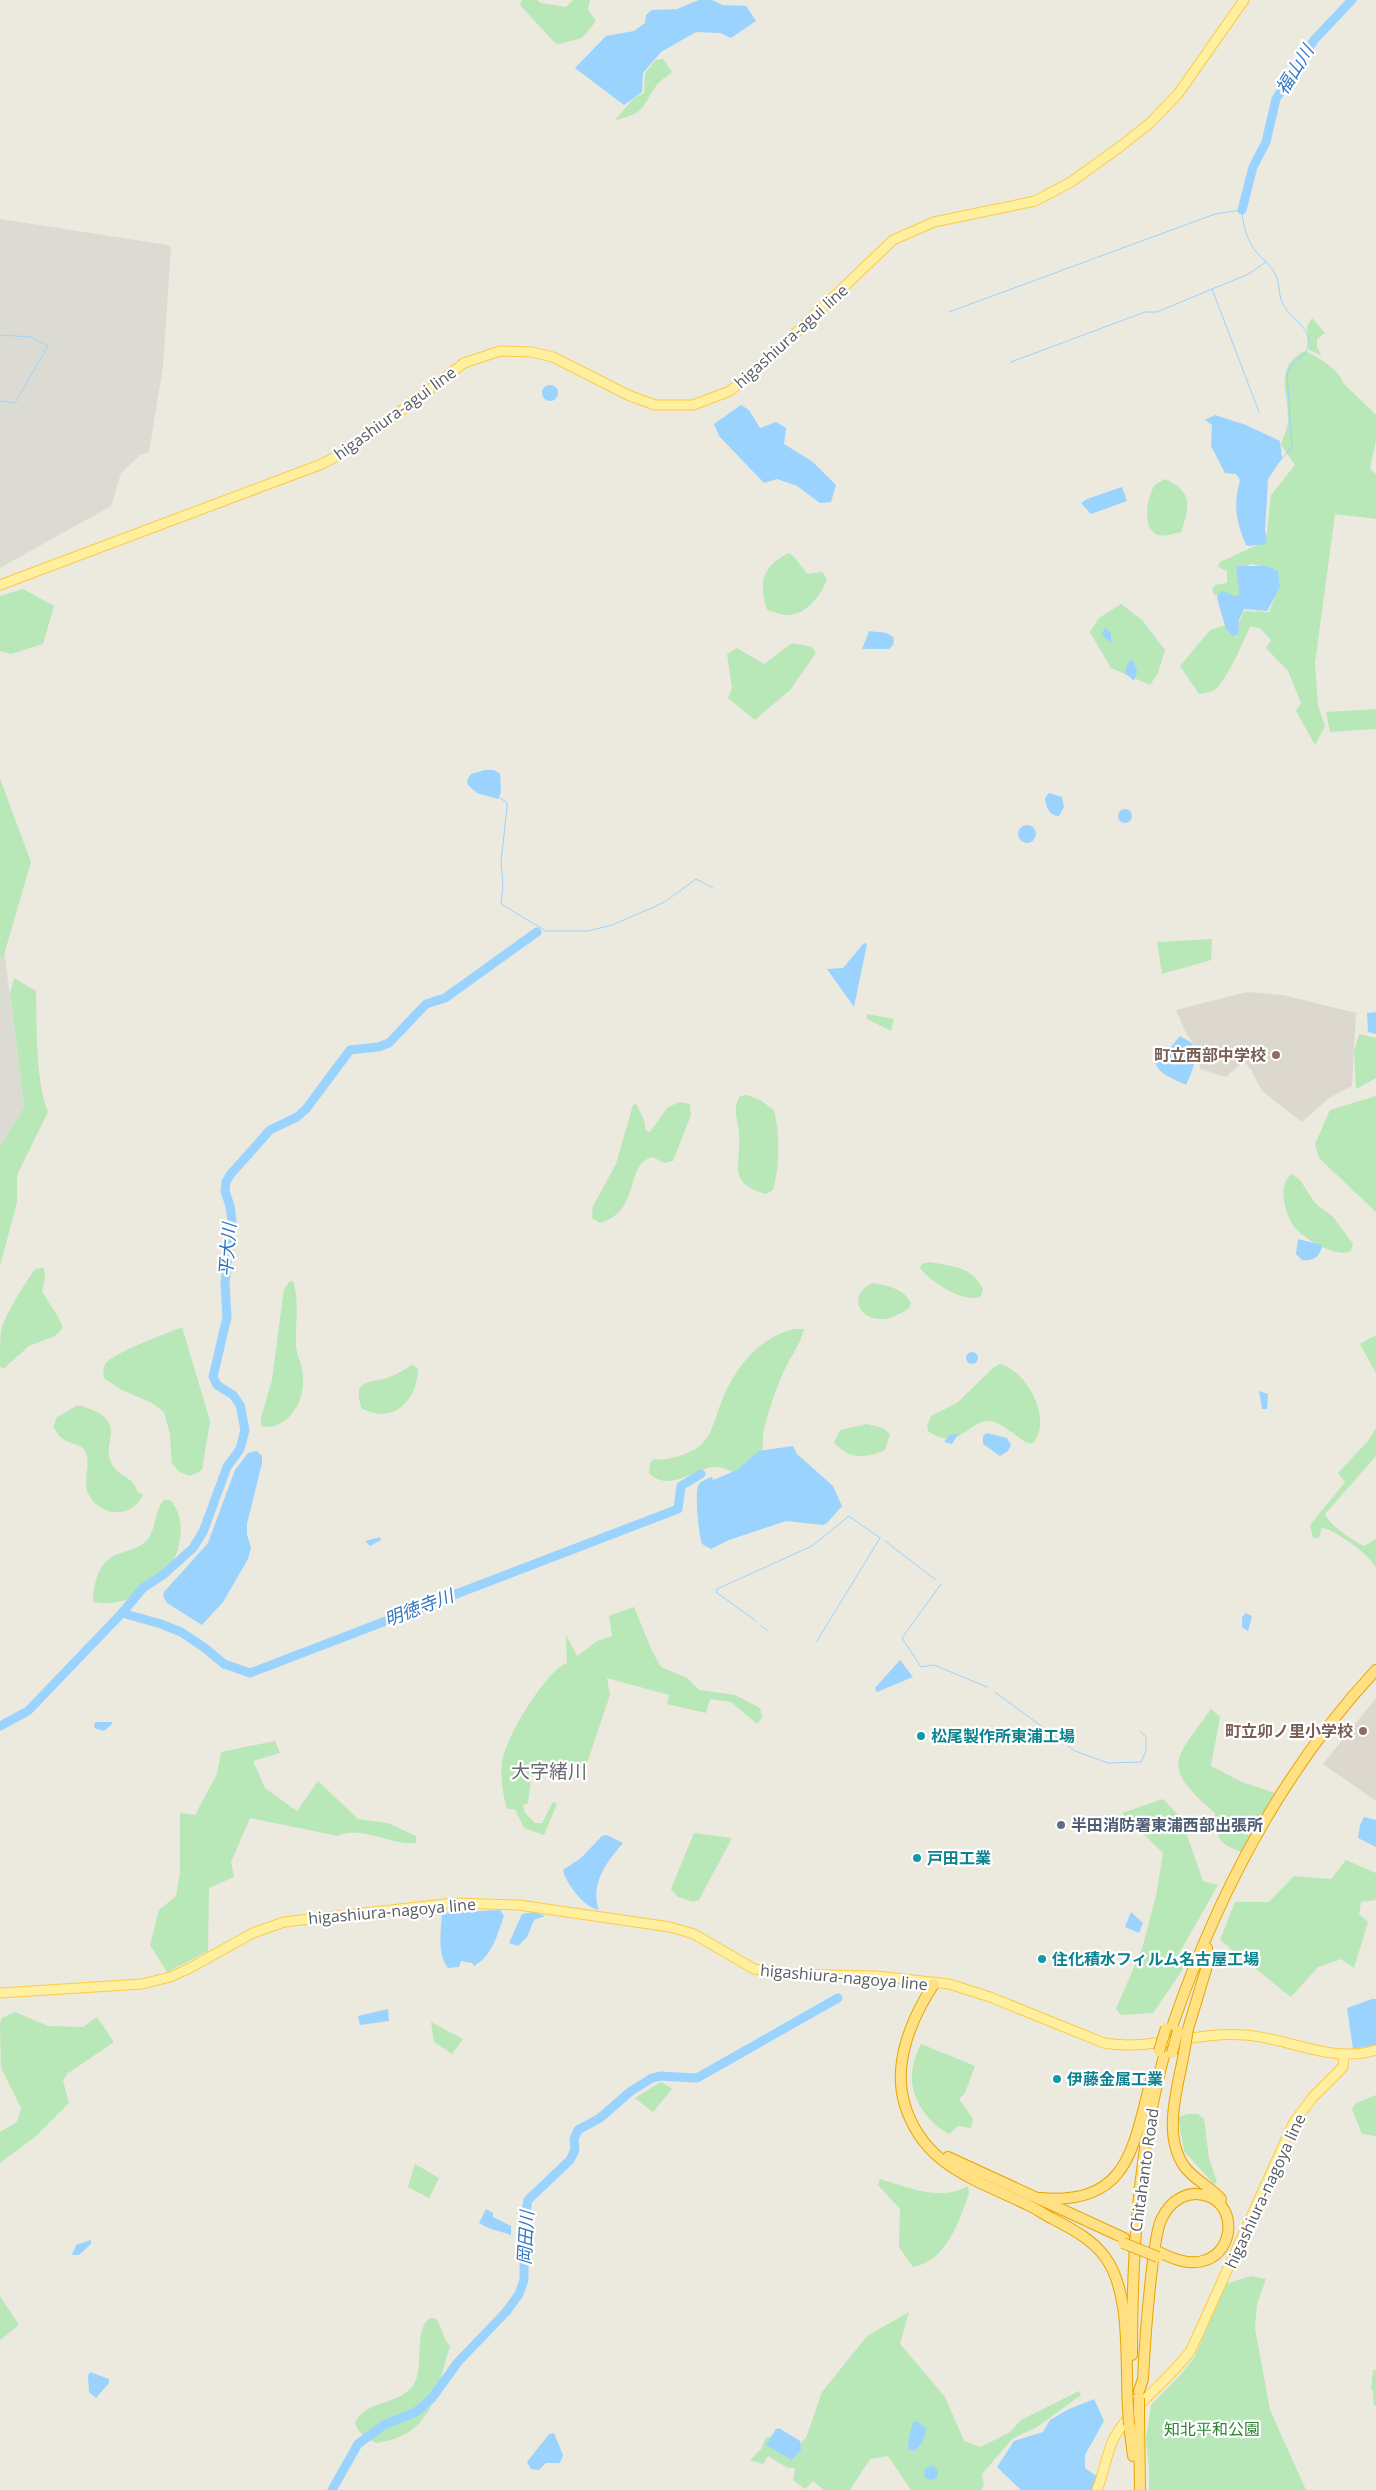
<svg xmlns="http://www.w3.org/2000/svg" width="1376" height="2490" viewBox="0 0 1376 2490" font-family="'Open Sans','Noto Sans JP',sans-serif">
	<rect width="100%" height="100%" fill="#ece9de"/>
	<g fill="#dcdbd3">
		<path d="M0,219l168,26 3,3 -8,118 -14,86 -9,3 -19,18 -10,33 -111,62z"/>
		<path d="M0,940l3,2 21,165 -24,40z"/>
	</g>
	<g fill="#dcd8cd">
		<path d="M1247,992l36,3 73,18 -4,73 -23,12 -27,24 -40,-31 -11,-21 -7,-9 -18,16 -26,-8 -3,-20 -11,-16 -10,-23z"/>
		<path d="M1376,1698v103l-53,-37z"/>
	</g>
	<g fill="#b8e7b8">
		<path d="M522,0h15l4,3 25,4 7,-7h17l-2,10 8,11 -14,17 -24,6 -4,-2 -34,-37z"/>
		<path d="M663,59l9,13c-6,5 -14,10 -18,17 -13,21 -12,25 -39,31l19,-22 10,-5 1,-20 11,-13z"/>
		<path d="M1312,318l13,15 -8,6v8l4,8 -12,-5 -2,-24z"/>
		<path d="M1304,351c12,4 37,20 39,32l33,32v25l-6,28 6,7v44l-41,-5 -20,149 3,43 7,20 -10,19 -19,-34 5,-8 -13,-32 -22,-23 5,-8 -10,-11 -11,-3c-5,13 -24,54 -33,62 -4,4 -12,5 -18,6l-19,-28 30,-36 16,-5 10,12 1,-10 7,-16 25,1 8,-21v-21l-25,-6 -16,5 5,15 -1,12 -10,1 -8,-4 -7,3 -3,-6 3,-5 12,-2v-12l-9,-4 2,-5 46,-21 5,-46 24,-30 -14,-20c2,-7 6,-15 7,-23 1,-32 -15,-52 16,-71z"/>
		<path d="M1165,479c28,13 25,26 16,53 -6,1 -16,5 -23,3 -17,-6 -11,-39 -3,-50 2,-2 7,-4 10,-6z"/>
		<path d="M789,553c9,6 11,14 19,21l14,-2 5,7c-6,16 -20,36 -40,36 -6,0 -14,-4 -20,-5 -8,-28 -6,-43 22,-57z"/>
		<path d="M23,589l31,17 -11,38 -32,10 -11,-3v-55z"/>
		<path d="M1121,604l21,16 23,30 -7,23 -8,12 -39,-17 -21,-36 9,-14z"/>
		<path d="M792,643l20,4 4,6 -26,37 -35,30 -27,-22 4,-10 -5,-34 10,-6 27,16z"/>
		<path d="M1376,709v20l-46,3 -4,-20z"/>
		<path d="M0,779l31,83 -28,96 -3,-1z"/>
		<path d="M1212,939l-1,21 -49,14 -5,-32z"/>
		<path d="M14,978l22,13c1,35 -1,88 12,121l-31,63v27l-17,64v-119l24,-40 -14,-114z"/>
		<path d="M867,1014l27,5 -3,12 -24,-12z"/>
		<path d="M1359,1034l17,4v40l-20,11 -2,-37z"/>
		<path d="M747,1095l13,5 14,10c6,27 6,53 -1,80l-7,4c-41,-12 -24,-29 -27,-60 -1,-14 -7,-25 1,-38z"/>
		<path d="M1376,1096v116l-57,-54 -4,-14 15,-34z"/>
		<path d="M680,1102l10,2 1,11 -18,46 -9,2 -11,-6c-29,6 -11,54 -53,66l-8,-5 1,-12 23,-42 17,-59 3,-1 8,16 2,11 4,1 18,-25z"/>
		<path d="M1292,1174l8,6 15,23 18,14 20,27 -2,7c-13,8 -50,-13 -58,-26 -8,-12 -16,-42 -1,-51z"/>
		<path d="M930,1262c24,5 41,4 53,27l-2,7c-16,9 -51,-15 -61,-28l2,-4z"/>
		<path d="M44,1268l1,11 -3,12c7,13 16,23 21,37l-8,8 -26,10 -26,23 -3,-3c0,-11 0,-25 1,-35 4,-17 24,-47 34,-62z"/>
		<path d="M293,1281c7,22 2,42 3,64 0,8 4,15 6,23 3,19 0,35 -13,49 -9,8 -16,11 -28,9v-8l11,-38 12,-91 5,-7z"/>
		<path d="M872,1283c15,2 32,6 39,20l-2,5c-7,5 -16,10 -25,11 -25,2 -37,-23 -12,-36z"/>
		<path d="M182,1327l28,94 -8,49 -12,6 -10,-4 -8,-8 -2,-30 -6,-22 -12,-9 -30,-13 -18,-12c-1,-5 -1,-11 2,-15 9,-11 60,-29 76,-36z"/>
		<path d="M794,1329h10c-4,16 -13,27 -20,42 -7,15 -13,33 -18,50 -9,29 7,33 -22,58 -9,-6 -21,-14 -33,-12 -20,5 -44,25 -62,6l1,-10 4,-4c12,3 38,-6 47,-14 11,-10 15,-30 20,-42 12,-33 38,-66 73,-74z"/>
		<path d="M1376,1335v38l-16,-29z"/>
		<path d="M1000,1364c27,7 53,55 33,79 -10,3 -29,-22 -44,-22 -22,0 -30,32 -61,10l-1,-5 4,-10 26,-13 36,-35z"/>
		<path d="M412,1365l6,3c-1,33 -23,56 -56,41 -10,-29 4,-25 25,-31 9,-3 17,-8 25,-13z"/>
		<path d="M78,1405c58,16 18,38 36,62 8,11 20,11 23,24l6,4c-12,24 -42,22 -54,0 -7,-13 2,-30 -3,-42 -4,-10 -15,-8 -23,-14 -4,-2 -7,-8 -10,-12l4,-10z"/>
		<path d="M867,1424l16,4 7,6 -5,16c-18,9 -38,9 -51,-8l6,-12z"/>
		<path d="M1376,1428v28l-51,58c7,14 26,25 39,32l12,-7v29c-9,-16 -36,-34 -54,-41l-3,11h-6l-3,-13 35,-43 -7,-9 30,-32z"/>
		<path d="M164,1500h6c10,11 12,24 10,39 -4,33 -35,60 -68,64 -6,1 -13,-1 -19,-1 1,-21 6,-43 28,-49 9,-3 21,-6 27,-14 8,-11 7,-29 16,-39z"/>
		<path d="M634,1607l18,44 9,16 26,11 12,12 36,5 25,13 2,9 -5,7 -26,-22 -21,-3 -4,14 -39,-9 2,-9 -62,-17 3,17 -28,83 -29,-11 -6,9 -15,-6 -4,33 -5,2 2,8 10,10h7l11,-21 4,2 -13,31 -20,-7 -9,-19h-8c-4,-13 -7,-34 -5,-47 3,-23 43,-91 65,-99l-1,-28 11,21 20,-15 15,-5 -3,-20z"/>
		<path d="M1211,1709l9,8 -9,49 31,16 33,11 -33,59c-24,-8 -26,-14 -27,-39 -55,-47 -41,-52 -4,-104z"/>
		<path d="M275,1741l5,12 -27,8 12,27 32,23 21,-30 40,38 30,4 28,13v7c-23,3 -57,-19 -78,-7l-88,-18 -19,44 3,15 -25,11 -1,63 -41,21 -17,-27 9,-35 17,-14 4,-23v-60l15,2 22,-41 4,-22z"/>
		<path d="M1163,1799l18,19 22,63 15,4 -41,72 6,12 -30,44 -32,2 -5,-6 26,-60 14,-53 7,-43 -41,-40z"/>
		<path d="M694,1833l38,5 -30,56 -3,6 -6,2 -15,-5 -7,-8z"/>
		<path d="M1346,1860l30,13v27l-15,2 -2,12 9,8 -14,46 -13,-9 -23,8 -27,30 -71,-57 15,-38h34l25,-26 37,3z"/>
		<path d="M15,2012l33,14 35,1 14,-10 17,25 -47,32 -4,7 6,22 -33,33 -36,27v-31l17,-10 4,-14 -20,-40 -1,-45 2,-5z"/>
		<path d="M431,2022l32,17 -11,15 -18,-12z"/>
		<path d="M921,2044l54,22 -10,27 -6,6 14,20 -2,9 -13,-2 -9,8c-23,-12 -42,-40 -36,-68 1,-7 5,-15 8,-22z"/>
		<path d="M661,2082l11,7 -19,23 -18,-14z"/>
		<path d="M1376,2095v41l-14,-2 -10,-25 4,-6z"/>
		<path d="M1188,2114h10l6,5 5,39 8,24 -3,2 -30,-33 -6,-34z"/>
		<path d="M415,2164l24,14 -10,20 -21,-11z"/>
		<path d="M880,2179c27,8 61,23 88,7l1,7c-10,29 -23,68 -56,74l-14,-20 1,-38 -22,-24z"/>
		<path d="M1251,2276l15,3 -9,25 -2,24 15,82 36,80h-157v-21l-3,-30 5,-34 33,-34 11,-15 31,-72z"/>
		<path d="M0,2296l19,29 -19,15z"/>
		<path d="M909,2312l-9,32 45,53 19,44 17,6 29,-15 11,-12 58,-29 2,4 -44,32 -25,12 -30,35 2,12 -3,4h-70l-23,-34 -18,3 -20,31h-26l-11,-9 -8,8 -12,-9 2,-12h-7l-20,-12 -5,8 -13,-4 11,-11 5,-11 6,-2 16,18 18,-16 16,-46 45,-56z"/>
		<path d="M430,2318h5c8,8 7,21 15,28 -15,46 -15,89 -74,97 -10,-5 -18,-10 -21,-20 11,-23 42,-18 57,-36 14,-17 0,-56 18,-69z"/>
		<path d="M1373,2370h3v35l-2,1 -1,-15 -2,-1z"/>
	</g>
	<g fill="#9bd3ff">
		<path d="M699,0h13l11,5 23,1 10,15 -25,17 -11,-5 -24,-1 -35,20 -18,21 -1,19 -18,13 -49,-37 31,-32 28,-5 11,-8 1,-8 6,-5 25,-1z"/>
		<circle cx="550" cy="393" r="8"/>
		<path d="M741,405l8,5 11,18 16,-6 10,6 -2,16 29,18 23,23 -5,17 -11,1 -23,-17 -20,-7 -13,4 -45,-47 -5,-12z"/>
		<path d="M1215,415l31,10 34,16 2,17 -14,21 -3,52 2,8 -2,5 -16,2 -3,-1c-10,-25 -13,-39 -6,-65l-4,-6 -11,-1 -14,-27 1,-21 -7,-5z"/>
		<path d="M1122,487l5,14 -36,13 -10,-11 6,-4z"/>
		<path d="M1237,566h30l11,5 2,16 -13,24 -23,-2 -5,11 -1,15 -6,1 -6,-7 -9,-31 1,-4 5,-3 11,5 5,-1c1,-11 -4,-19 -2,-29z"/>
		<path d="M1105,628l6,5v10l-10,-9z"/>
		<path d="M869,631c9,2 17,-1 25,7l-1,7 -4,4h-27z"/>
		<path d="M1132,659l5,11 -3,11 -9,-8 2,-9z"/>
		<path d="M485,770h9l6,4 1,18 -3,7 -21,-6 -9,-8 -1,-5 4,-6z"/>
		<path d="M1049,793l13,4 2,10 -5,9c-10,0 -13,-9 -14,-18z"/>
		<circle cx="1125" cy="816" r="7"/>
		<circle cx="1027" cy="834" r="9"/>
		<path d="M864,943l3,1 -13,63 -27,-38 16,-1z"/>
		<path d="M1376,1012v22l-8,-2 -1,-19z"/>
		<path d="M1180,1036l12,7c7,14 0,29 -6,42 -16,-8 -31,-11 -32,-30l12,-2z"/>
		<path d="M1298,1239l24,6c-1,11 -9,17 -20,15l-6,-6z"/>
		<circle cx="972" cy="1358" r="6"/>
		<path d="M1259,1391l9,3 -1,15h-5z"/>
		<path d="M987,1433l20,5 4,7 -3,6 -8,5 -17,-12v-8z"/>
		<path d="M958,1434l-6,10 -8,-2 5,-7z"/>
		<path d="M793,1446l4,8 36,32 9,20 -15,17 -4,2 -37,-4 -57,19 -18,9 -9,-5c-3,-7 -8,-54 -3,-60 3,-3 9,-6 13,-7l1,3 24,-10 22,-19z"/>
		<path d="M257,1451l5,5v7l-15,61v11l4,12 -3,12 -25,43 -21,23 -35,-22 -4,-7 1,-4 44,-49 27,-73 13,-17z"/>
		<path d="M380,1537l1,3 -11,6 -5,-5z"/>
		<path d="M1246,1613l6,3 -4,15 -6,-4v-10z"/>
		<path d="M900,1660l13,17 -36,15 -2,-4z"/>
		<path d="M95,1722h17v2l-8,7 -10,-3z"/>
		<path d="M1364,1817l12,3v27l-18,-9 2,-13z"/>
		<path d="M607,1835l16,8c-17,20 -33,40 -24,67 -14,-2 -33,-26 -36,-40l18,-12 21,-22z"/>
		<path d="M500,1910l4,6c-7,19 -11,39 -30,50l-2,-3 -11,-2 -2,6 -11,1c-11,-15 -7,-37 -6,-55z"/>
		<path d="M534,1912l11,4 -11,4 -7,17 -9,9 -9,-3 13,-29z"/>
		<path d="M1131,1912l12,11 -4,10 -14,-6z"/>
		<path d="M1372,1999h4v46l-23,4 -6,-41z"/>
		<path d="M388,2009l1,12 -29,4 -2,-9z"/>
		<path d="M486,2209l7,4v4l18,9v9c-11,-4 -21,-5 -32,-12z"/>
		<path d="M91,2240v4l-12,11h-7l4,-10z"/>
		<path d="M90,2372l19,7v4l-13,15 -7,-6 -1,-16z"/>
		<path d="M1094,2399l10,22 -19,34v13l13,9 -6,13h-71l-24,-23 17,-26 29,-9 7,-12 19,-11z"/>
		<path d="M917,2421l10,8 -5,14 -7,8 -7,-2c0,-9 2,-18 5,-26z"/>
		<path d="M779,2428l21,13 1,9 -9,10 -26,-15 10,-16z"/>
		<path d="M554,2433l9,22 -3,8h-14l-7,7 -8,-1 -4,-7 22,-28z"/>
		<circle cx="931" cy="2473" r="7"/>
	</g>
	<g fill="none" stroke-linecap="round" stroke-linejoin="round">
		<g stroke="#9bd3ff" stroke-width="1">
			<path d="M949,312l266,-98 27,-4c0,14 6,32 15,43 7,7 14,13 18,21 5,9 3,21 8,30 9,18 33,24 23,49l-13,10 -6,10 5,74 -20,23"/>
			<path d="M0,335l31,2 17,9 -33,57 -15,-2"/>
			<path d="M1011,362l134,-50h12l55,-23"/>
			<path d="M1259,412l-47,-123 35,-14 19,-13"/>
			<path d="M499,797l8,6v4l-6,55 2,22 -2,20 45,27h42l24,-6 42,-18 12,-6 30,-22 17,9"/>
			<path d="M885,1541l51,39"/>
			<path d="M941,1584l-39,54 19,29 13,-2 53,22"/>
			<path d="M756,1621l-40,-29 1,-3 95,-43 37,-30 31,22 -63,103"/>
			<path d="M761,1626l7,5"/>
			<path d="M995,1692l80,59 33,12 33,-1 5,-11v-14l-6,-6"/>
		</g>
		<g stroke="#9bd3ff" stroke-width="9">
			<path d="M1242,210l11,-43 13,-25 10,-43 38,-59 38,-40"/>
			<path d="M122,1613l39,11 20,8 24,16 19,16 26,9 428,-164 3,-23 20,-12"/>
			<path d="M0,1726l28,-15 94,-98 21,-25 20,-13 30,-27 10,-16 24,-65 13,-18 5,-19 -5,-25 -7,-10 -16,-10 -4,-8 14,-60 -2,-34 7,-63 -2,-14 -5,-15 1,-9 4,-7 40,-45 27,-13 9,-8 44,-59 28,-3 11,-4 37,-39 19,-6 92,-66"/>
			<path d="M332,2490l26,-46 26,-19 32,-13 16,-14 26,-36 48,-50 13,-18 5,-14v-58l4,-22 42,-40 5,-10 -1,-11 4,-9 22,-12 31,-27 21,-13 8,-2 37,2 141,-80"/>
		</g>
		<g stroke="#fccb47" stroke-width="11">
			<g id="major">
				<path d="M0,585l322,-121 30,-16 112,-85 36,-12 32,1 21,5 75,38 27,10h38l37,-14 48,-41 115,-110 41,-18 101,-21 36,-19 50,-36 29,-23 28,-29 66,-94"/>
				<path d="M0,1993l142,-9 28,-7 18,-8 65,-36 31,-11 169,-19 66,2 151,22 24,7 60,35 34,5 88,2 73,8 41,13 114,46c47,8 93,-12 141,-8 44,3 86,29 131,15"/>
				<path d="M1097,2490c7,-17 9,-35 17,-52 19,-34 54,-56 77,-88l103,-228 19,-25 30,-30 1,-11"/>
			</g>
		</g>
		<g stroke="#eaa300" stroke-width="12">
			<g id="highway">
				<path d="M934,1984c-22,33 -41,78 -30,118 18,65 74,78 126,104 8,4 15,9 23,13 19,10 39,20 52,38 27,36 20,107 23,151"/>
				<path d="M1188,2029l19,-63v-18"/>
				<path d="M1171,2030c45,-133 109,-257 205,-360"/>
				<path d="M1184,2053c-6,34 -22,81 0,113 10,14 26,20 37,33"/>
				<path d="M948,2157l176,81"/>
				<path d="M1040,2198c89,8 93,-51 111,-118"/>
				<path d="M1132,2355c0,-103 6,-203 33,-303"/>
				<path d="M1139,2391l4,-12c2,-40 5,-79 10,-118 2,-13 3,-29 8,-41 9,-20 28,-32 49,-23 27,12 23,54 -4,63 -16,6 -33,-1 -47,-8"/>
				<path d="M1139,2415l1,75"/>
				<path d="M1129,2425l4,31"/>
			</g>
		</g>
		<use href="#major" stroke="#fff0a0" stroke-width="9"/>
		<use href="#highway" stroke="#ffe082" stroke-width="10"/>
		<g stroke="#eaa300" stroke-width="12" stroke-linecap="butt">
			<g id="highway-bridge">
				<path d="M1159,2051l7,-23"/>
				<path d="M1172,2053l6,-22"/>
				<path d="M1184,2053l4,-24"/>
				<path d="M1123,2243l35,14"/>
				<path d="M1139,2398v17"/>
				<path d="M1128,2408l1,17"/>
			</g>
		</g>
		<use href="#highway-bridge" stroke="#ffe082" stroke-width="10"/>
	</g>
	<g fill="#8d6e63" stroke="#fff" stroke-width="2">
		<circle cx="1276" cy="1055" r="5"/>
		<circle cx="1363" cy="1731" r="5"/>
	</g>
	<g fill="#0f9aa8" stroke="#fff" stroke-width="2">
		<circle cx="921" cy="1736" r="5"/>
		<circle cx="917" cy="1858" r="5"/>
		<circle cx="1042" cy="1959" r="5"/>
		<circle cx="1057" cy="2079" r="5"/>
	</g>
	<circle fill="#5c6f8a" stroke="#fff" stroke-width="2" cx="1061" cy="1825" r="5"/>
	<g text-anchor="middle" stroke-width="4.5" stroke-linejoin="round" paint-order="stroke">
		<g font-size="16" fill="#575c61" stroke="#fff">
			<text transform="translate(791 336) rotate(-42)" y="6">higashiura-agui line</text>
			<text transform="translate(395 413) rotate(-36)" y="6">higashiura-agui line</text>
			<text transform="translate(392 1911) rotate(-5)" y="6">higashiura-nagoya line</text>
			<text transform="translate(844 1977) rotate(5)" y="6">higashiura-nagoya line</text>
			<text transform="translate(1144 2170) rotate(-82)" y="6">Chitahanto Road</text>
			<text transform="translate(1265 2191) rotate(-65)" y="6">higashiura-nagoya line</text>
		</g>
		<g font-size="16" font-weight="bold" fill="#785e54" stroke="#fff" text-anchor="end">
			<text x="1266" y="1061">町立西部中学校</text>
			<text x="1353" y="1737">町立卯ノ里小学校</text>
		</g>
		<g font-size="16" font-weight="bold" fill="#0d838f" stroke="#fff" text-anchor="start">
			<text x="931" y="1742">松尾製作所東浦工場</text>
			<text x="927" y="1864">戸田工業</text>
			<text x="1052" y="1965">住化積水フィルム名古屋工場</text>
			<text x="1067" y="2085">伊藤金属工業</text>
		</g>
		<g font-size="16" font-weight="bold" fill="#4e5e75" stroke="#fff" text-anchor="start">
			<text x="1071" y="1831">半田消防署東浦西部出張所</text>
		</g>
		<g font-size="16" fill="#2d8331" stroke="#fff">
			<text x="1212" y="2435">知北平和公園</text>
		</g>
		<g font-size="18" font-style="italic" fill="#3478c2" stroke="#fff">
			<text transform="translate(1295 70) rotate(-58)" y="6">福山川</text>
			<text transform="translate(228 1250) rotate(-86)" y="6">平大川</text>
			<text transform="translate(419 1608) rotate(-21)" y="6">明徳寺川</text>
			<text transform="translate(526 2238) rotate(-87)" y="6">岡田川</text>
		</g>
		<g font-size="19" fill="#686e73" stroke="#fff">
			<text x="549" y="1778">大字緒川</text>
		</g>
	</g>
</svg>
